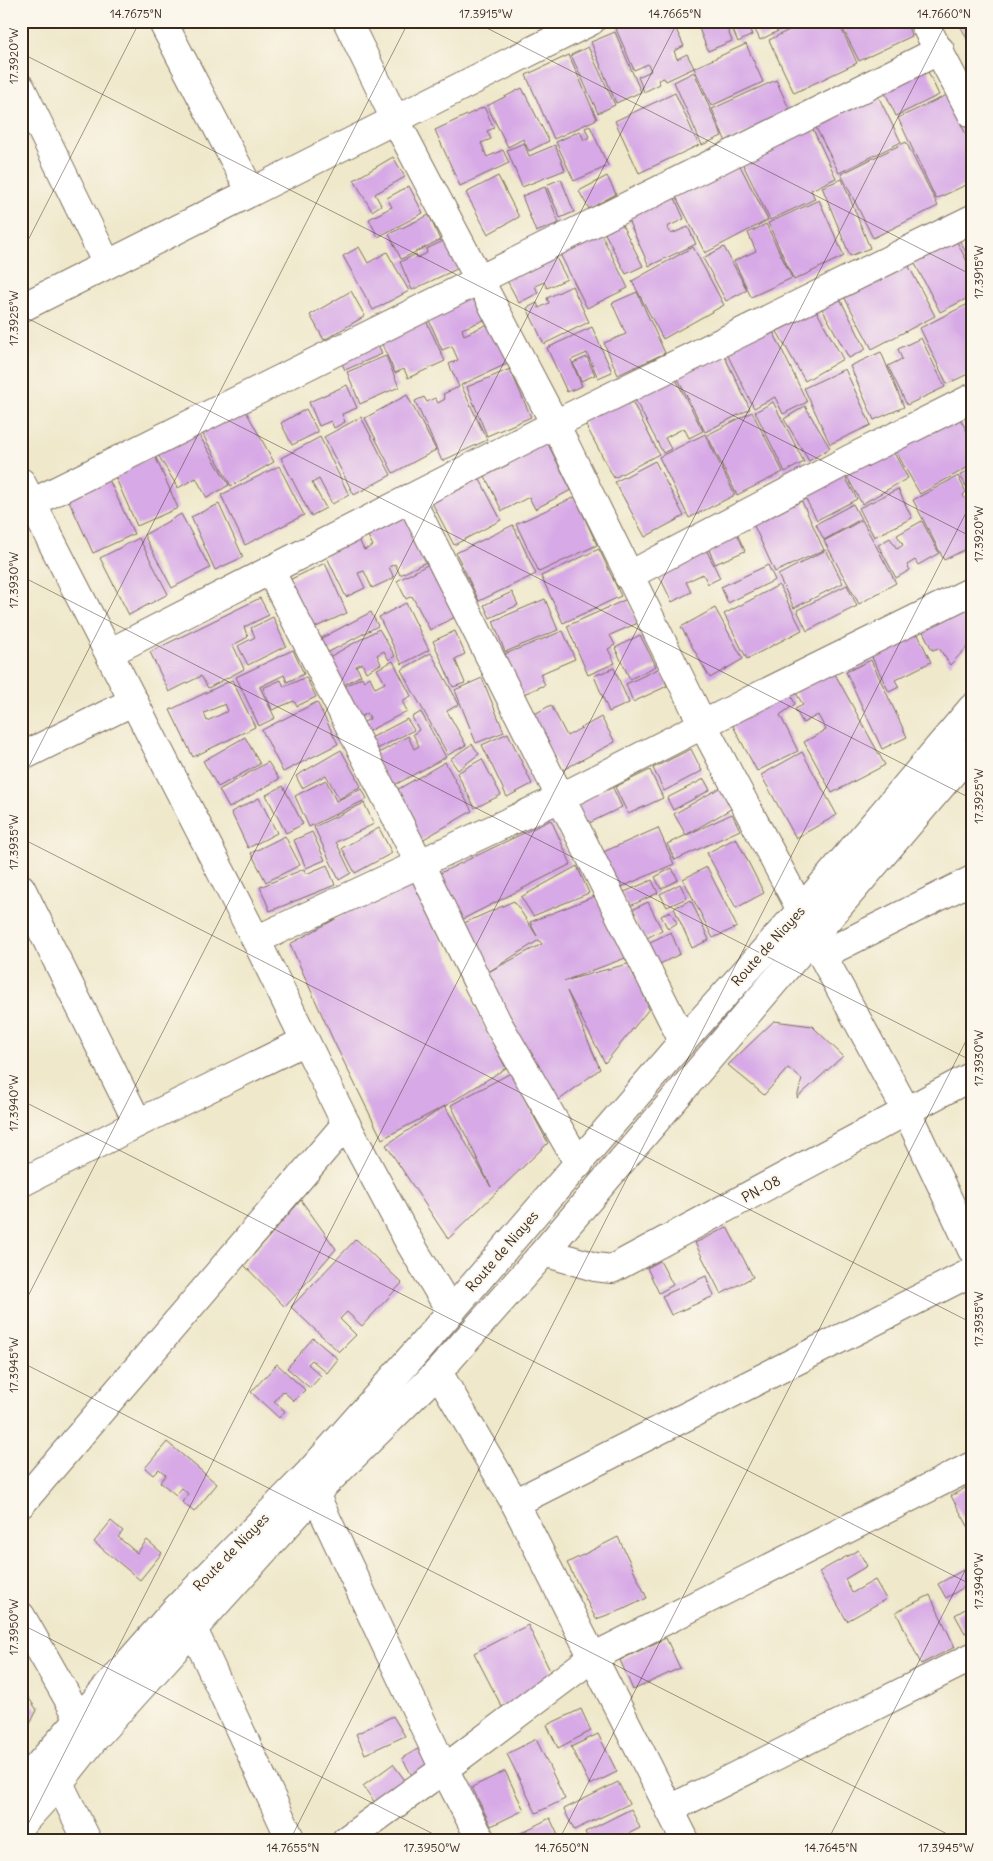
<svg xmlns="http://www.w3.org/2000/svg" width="993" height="1861" viewBox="0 0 993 1861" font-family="Delius,sans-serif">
	<rect width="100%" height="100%" fill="#fbf7ec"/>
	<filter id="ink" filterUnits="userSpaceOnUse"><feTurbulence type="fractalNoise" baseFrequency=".02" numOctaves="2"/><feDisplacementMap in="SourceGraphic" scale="10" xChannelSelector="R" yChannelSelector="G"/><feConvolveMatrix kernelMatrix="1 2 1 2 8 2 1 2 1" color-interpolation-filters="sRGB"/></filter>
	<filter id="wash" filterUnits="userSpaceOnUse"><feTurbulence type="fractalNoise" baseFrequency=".0096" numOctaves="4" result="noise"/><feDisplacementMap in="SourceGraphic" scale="20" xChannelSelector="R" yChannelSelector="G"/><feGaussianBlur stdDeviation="1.12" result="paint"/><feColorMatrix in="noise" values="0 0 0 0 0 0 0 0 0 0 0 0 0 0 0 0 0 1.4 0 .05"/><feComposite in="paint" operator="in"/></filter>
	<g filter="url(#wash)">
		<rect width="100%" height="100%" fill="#efe8cb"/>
		<g id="blocks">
			<g fill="#d7a9e6" fill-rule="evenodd">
				<path d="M633,21h39l12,25 -10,5 3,8 10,-5 7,14 -28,13 -2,-3 -6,2 2,4 -16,8 -6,-15 13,-6 -3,-7 -14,6 -18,-41z"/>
				<path d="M696,21h28l8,20 -24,10z"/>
				<path d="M729,21h17l6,14 -14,7z"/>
				<path d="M751,21h22l1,2 3,-2h21l-38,19z"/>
				<path d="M807,21h31l19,42 -63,30 -25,-53z"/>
				<path d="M839,21h66l7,15 -53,25z"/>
				<path d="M958,21h14v28z"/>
				<path d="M615,32l26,60 -25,11 -25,-61z"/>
				<path d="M746,44l17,38 -52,24 -17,-38z"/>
				<path d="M588,47l27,58 -17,8 -27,-58z"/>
				<path d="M569,55l28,64 -43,20 -28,-64z"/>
				<path d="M924,63l15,32 -43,21 -15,-32z"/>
				<path d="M694,72l28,64 -20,9 -28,-63z"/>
				<path d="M776,80l15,33 -65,29 -14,-33z"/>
				<path d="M522,88l27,53 -20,10 -6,-12 -15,8 -21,-41z"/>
				<path d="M874,88l27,54 -62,31 -27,-53z"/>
				<path d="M675,93l24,52 -60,28 -24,-52z"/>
				<path d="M947,95l25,52v35l-36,17 -38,-81z"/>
				<path d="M484,107l10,21 -7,3 4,8 -10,4 6,14 16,-7 6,13 -49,23 -25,-56z"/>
				<path d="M809,121l27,57 -25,12 4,9 -45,21 -31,-64z"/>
				<path d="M590,126l18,40 -34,15 -18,-39 24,-11 4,9 5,-3 -4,-9z"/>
				<path d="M906,142l32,64 -65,32 -32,-64z"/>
				<path d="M524,143l5,13 26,-11 10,25 -43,17 -15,-37z"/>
				<path d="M734,154l34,66 -63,33 -34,-66z"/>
				<path d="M393,157l12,20 -30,17 6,11 -9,6 -18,-31z"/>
				<path d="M498,176l21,41 -31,17 -22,-41z"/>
				<path d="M607,176l9,18 -27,15 -10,-18z"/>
				<path d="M561,179l13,33 -14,6 -14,-33z"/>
				<path d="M842,179l28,69 -20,8 -28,-69z"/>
				<path d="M409,186l14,27 -45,24 -9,-18 23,-12 -5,-9z"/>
				<path d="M545,187l14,36 -23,9 -14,-36z"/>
				<path d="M670,187l14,32 -17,8 4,7 17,-7 8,17 -47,22 -26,-57z"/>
				<path d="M819,200l25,56 -50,24 -26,-57z"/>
				<path d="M429,215l11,25 -39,19 -12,-25z"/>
				<path d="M617,215l26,51 -17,8 -26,-50z"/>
				<path d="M766,224l26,54 -41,19 -17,-36 22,-10 -8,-18z"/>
				<path d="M972,227v36l-15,-27z"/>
				<path d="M599,230l29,58 -41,20 -29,-58z"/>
				<path d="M953,234l19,37v25l-32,16 -29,-56z"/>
				<path d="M448,239l13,28 -49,23 -12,-28 16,-8 1,4 10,-5 -1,-4z"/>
				<path d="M550,246l17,33 -20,9 -3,-6 -9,4 3,7 -19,10 -17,-32z"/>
				<path d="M359,247l9,16 19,-11 22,39 -36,19 -30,-54z"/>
				<path d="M693,247l31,58 -61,34 -31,-58z"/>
				<path d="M724,247l23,43 -21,11 -23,-43z"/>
				<path d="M904,257l31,59 -63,33 -31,-58z"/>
				<path d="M572,286l17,36 -45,22 -17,-36 10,-5 2,5 10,-5 -2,-5z"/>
				<path d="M475,288l14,30 -27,11 2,6 26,-12 19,40 -48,22 26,55 -45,21 -27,-60 9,-4 3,5 8,-4 3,5 7,-4 -2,-5 16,-7 -10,-23 9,-4 -6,-14 -10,4 -17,-39z"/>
				<path d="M351,291l14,25 -41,24 -14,-25z"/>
				<path d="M637,292l28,61 -47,22 -14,-32 22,-9 -14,-31z"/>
				<path d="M838,295l28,54 -17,9 -29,-53z"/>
				<path d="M972,302v70l-25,12 -27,-56z"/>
				<path d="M812,303l31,56 -38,22 -31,-55z"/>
				<path d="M422,312l23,49 -37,17 -4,-9 -9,4 -18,-40z"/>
				<path d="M770,325l37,77 -24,12 -8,-17 -21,11 -30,-60z"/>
				<path d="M592,327l20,45 -14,6 -11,-25 -16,7 11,26 -15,6 -20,-44z"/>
				<path d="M375,336l7,18 -37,16 -8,-17z"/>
				<path d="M921,338l24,49 -38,18 -19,-39 14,-7 -4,-10z"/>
				<path d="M721,349l29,60 -45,23 -30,-59z"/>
				<path d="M881,352l23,55 -30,13 -24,-54z"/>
				<path d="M386,356l13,31 -39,17 -13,-32z"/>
				<path d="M587,357l8,18 -14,6 -8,-18z"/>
				<path d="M510,369l21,48 -44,19 -20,-49z"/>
				<path d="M845,369l26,56 -41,19 -26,-56z"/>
				<path d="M672,372l31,59 -14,7 -5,-10 -19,10 6,11 -8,4 -31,-59z"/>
				<path d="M347,385l10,23 -15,6 3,8 -11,6 -3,-7 -12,5 -10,-24z"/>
				<path d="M407,395l29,55 -43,23 -28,-55z"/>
				<path d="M629,395l30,59 -45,24 -31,-58z"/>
				<path d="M773,402l31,60 -19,10 -30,-60z"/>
				<path d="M972,405v26l-11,-19z"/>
				<path d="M243,406l31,56 -43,24 -30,-55z"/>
				<path d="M805,406l25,42 -21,13 -25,-42z"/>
				<path d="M306,409l12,23 -26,13 -11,-22z"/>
				<path d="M752,412l31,60 -46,23 -30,-60z"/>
				<path d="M956,412l16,28v25l-52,29 -26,-46z"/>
				<path d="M361,417l30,58 -37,20 -30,-58z"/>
				<path d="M196,430l33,55 -22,13 -11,-20 -18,10 -21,-35z"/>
				<path d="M705,434l30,61 -46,23 -30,-61z"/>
				<path d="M320,437l29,58 -17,9 -13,-25 -7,4 14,25 -15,8 -30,-58z"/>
				<path d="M545,438l26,52 -36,19 -6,-12 -27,14 -20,-41z"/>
				<path d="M890,446l18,32 -46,26 -18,-33z"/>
				<path d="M155,456l23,52 -41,18 -23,-52z"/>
				<path d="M655,461l29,55 -39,21 -30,-55z"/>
				<path d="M279,466l25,49 -59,30 -24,-50z"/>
				<path d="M972,469v28l-12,-22z"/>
				<path d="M842,471l15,28 -40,21 -15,-28z"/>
				<path d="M106,473l28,61 -41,19 -28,-61z"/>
				<path d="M477,474l24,46 -47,25 -24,-46z"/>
				<path d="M958,476l8,16 -3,3 9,15v36l-28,14 -31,-60z"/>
				<path d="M898,489l14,29 -38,19 -15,-29z"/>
				<path d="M799,495l25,55 -49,22 -25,-55z"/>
				<path d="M575,497l22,48 -58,27 -23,-48z"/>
				<path d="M219,504l24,53 -28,13 -24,-53z"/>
				<path d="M853,504l8,15 -37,21 -8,-16z"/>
				<path d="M402,509l24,53 -26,13 -5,-11 -6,3 5,11 -22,10 -8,-17 -6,2 7,15 -19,9 -24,-50 33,-16 9,19 9,-4 -9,-19z"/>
				<path d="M181,514l29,54 -38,20 -28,-53z"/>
				<path d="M862,520l34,63 -37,21 -35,-63z"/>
				<path d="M922,521l17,32 -21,12 -3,-5 -8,5 3,5 -14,8 -18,-33 12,-7 7,11 6,-4 -6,-10z"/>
				<path d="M513,525l23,49 -57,27 -23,-48z"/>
				<path d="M733,525l12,26 -30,13 -11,-26z"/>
				<path d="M139,538l29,56 -39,21 -29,-57z"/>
				<path d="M702,541l18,37 -12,6 -5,-10 -17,8 5,10 -19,10 -18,-37z"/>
				<path d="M599,549l22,47 -58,27 -22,-47z"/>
				<path d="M826,550l17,33 -49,25 -16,-33z"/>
				<path d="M325,563l22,50 -40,18 -22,-49z"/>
				<path d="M429,564l28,52 -27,14 -18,-34 -6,3 -9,-18z"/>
				<path d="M768,565l7,15 -47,23 -7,-16z"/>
				<path d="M779,585l23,45 -55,29 -23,-45z"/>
				<path d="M847,585l10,21 -50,25 -10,-21z"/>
				<path d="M512,592l6,13 -28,13 -6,-13z"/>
				<path d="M972,592v50l-22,23 -11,-17 -7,2 -15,-31z"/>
				<path d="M260,598l9,17 -25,12 4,10 -15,8 11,24 -36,19 -7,-12 -32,16 -19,-40z"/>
				<path d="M545,599l13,31 -53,22 -12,-31z"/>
				<path d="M627,599l11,24 -28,12 5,10 -7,4 7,14 -27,12 -21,-49z"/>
				<path d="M406,603l23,47 -27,14 -23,-47z"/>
				<path d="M715,608l28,51 -33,19 -29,-51z"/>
				<path d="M371,612l7,14 -53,28 -7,-14z"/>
				<path d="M273,617l13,29 -38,19 -10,-19 17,-9 -4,-9z"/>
				<path d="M912,622l19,40 -36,18 4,7 -10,5 -23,-47z"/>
				<path d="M379,629l16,27 -6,4 -5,-9 -7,4 4,9 -15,8 -4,-9 -6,3 5,9 -22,13 -15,-28z"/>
				<path d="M455,631l10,23 -10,5 10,24 -12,4 -20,-46z"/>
				<path d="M563,631l12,28 -35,15 5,11 -24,10 -16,-41z"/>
				<path d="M640,635l16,31 -26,13 -15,-31z"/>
				<path d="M293,650l11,24 -17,8 -3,-7 -24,12 15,31 -16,8 -23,-49z"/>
				<path d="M431,653l28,51 -12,7 19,34 -18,10 -47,-85z"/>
				<path d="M871,660l36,77 -25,12 -36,-77z"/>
				<path d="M393,661l18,35 -9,5 5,10 -44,23 -5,-9 12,-6 -3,-6 -12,7 -15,-31 22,-12 2,4 6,-4 5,11 10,-5 -8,-14z"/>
				<path d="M830,665l55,100 -53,28 -28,-51 22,-12 -8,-15 -15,8 -8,-14 8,-4 -11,-19z"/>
				<path d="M614,668l15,35 -20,9 -15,-36z"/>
				<path d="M660,668l7,18 -34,16 -7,-18z"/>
				<path d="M306,677l10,20 -19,9 -3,-5 -22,9 -9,-22 18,-8 3,7z"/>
				<path d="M482,678l22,54 -28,11 -21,-53z"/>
				<path d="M232,680l23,47 -62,30 -23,-47zM225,704l3,7 -21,10 -3,-8z"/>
				<path d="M786,684l9,20 -15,11 18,36 -41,20 -24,-45 5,-16z"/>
				<path d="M317,702l21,42 -55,28 -21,-42z"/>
				<path d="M551,705l16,31 34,-19 14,25 -54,29 -30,-55z"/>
				<path d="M421,712l25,45 -55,30 -17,-31 34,-20 6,13 5,-3 -6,-12 6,-4 -7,-13z"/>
				<path d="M407,719l7,11 -41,21 -6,-11z"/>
				<path d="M508,733l24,51 -25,13 -25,-52z"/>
				<path d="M245,737l15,27 -42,23 -15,-26z"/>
				<path d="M472,744l7,10 -21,16 -8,-11z"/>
				<path d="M691,749l11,22 -38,20 -11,-23z"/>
				<path d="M341,750l20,36 -22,13 -13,-24 -24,13 -6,-12z"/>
				<path d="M802,752l35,63 -41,23 -35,-63z"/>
				<path d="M482,759l19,36 -26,13 -18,-35z"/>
				<path d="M268,762l11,17 -50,29 -10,-18z"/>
				<path d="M445,762l27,49 -50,29 -27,-49z"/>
				<path d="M650,770l13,28 -35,16 -13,-27z"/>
				<path d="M704,779l6,11 -37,20 -6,-12z"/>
				<path d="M326,780l10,21 26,-12 5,10 -58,28 -14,-31z"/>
				<path d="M725,785l11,21 -50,29 -12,-21z"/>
				<path d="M283,786l20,38 -17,9 -20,-38z"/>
				<path d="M612,786l10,21 -35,17 -10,-20z"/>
				<path d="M259,798l18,35 -29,15 -17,-36z"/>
				<path d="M364,803l10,21 -38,18 15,31 -12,7 -25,-53z"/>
				<path d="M732,814l8,16 -65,30 -8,-16z"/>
				<path d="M551,820l20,44 -114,58 -23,-46z"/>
				<path d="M379,828l13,25 -37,20 -13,-25z"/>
				<path d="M658,828l16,36 -57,25 -16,-36z"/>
				<path d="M312,832l13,28 -19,8 -12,-28z"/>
				<path d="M285,836l15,29 -34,17 -15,-29z"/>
				<path d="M736,838l28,55 -28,15 -29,-55z"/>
				<path d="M327,865l8,20 -65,26 -10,-24 44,-18 2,5z"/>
				<path d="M577,866l12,27 -56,23 -12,-19z"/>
				<path d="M707,867l30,60 -24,11 -30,-59z"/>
				<path d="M672,868l6,12 -17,9 -6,-12z"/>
				<path d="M652,880l6,13 -30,14 -6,-14z"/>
				<path d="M413,882l50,103 43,83 -61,38 46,81 -40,-82 60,-32 37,70 -100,96 -62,-94 59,-39 -63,33 -47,-95 -45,-100 60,-33z"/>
				<path d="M680,884l7,14 -20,9 -7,-13z"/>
				<path d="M595,896l33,61 -64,24 67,-18 18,46 -44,54 -38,-72 33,78 -46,35 -99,-177 59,-26 23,35 -7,-14zM539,940l3,4 -52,27z"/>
				<path d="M691,900l18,40 -17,8 -18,-40z"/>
				<path d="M648,902l14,28 -17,9 -15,-28z"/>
				<path d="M670,911l7,12 -9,6 -7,-13z"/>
				<path d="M671,932l9,22 -24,12 -10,-22z"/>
				<path d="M774,1021l38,5 31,30 -46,42 5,-19 -14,-11 -24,27 -36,-30z"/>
				<path d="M301,1200l35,49 -51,58 -41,-42z"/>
				<path d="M727,1227l26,50 -32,17 -26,-51z"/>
				<path d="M356,1239l46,44 -40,43 -15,-14 -7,7 16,16 -17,17 -48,-45z"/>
				<path d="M660,1261l13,24 -14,8 -12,-25z"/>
				<path d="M706,1276l8,20 -43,19 -9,-19z"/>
				<path d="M313,1338l25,21 -11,14 -15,-13 -4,4 13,12 -11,12 -23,-20z"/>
				<path d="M277,1364l28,26 -11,11 -11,-10 -9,11 11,9 -6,7 -28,-26z"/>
				<path d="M167,1442l50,42 -23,28 -12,-10 6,-8 -6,-6 -6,7 -16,-13 6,-7 -7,-6 -6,6 -8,-7z"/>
				<path d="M972,1484v49l-21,-37z"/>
				<path d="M111,1521l12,10 -5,6 19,16 10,-13 15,13 -22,27 -46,-38z"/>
				<path d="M618,1537l29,61 -25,12 -26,9 -29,-56z"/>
				<path d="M858,1550l9,16 -22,13 7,14 23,-13 11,19 -39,22 -28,-49z"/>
				<path d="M972,1565v31l-6,-10 -20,12 -8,-14z"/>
				<path d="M930,1595l25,52 -34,17 -25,-52z"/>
				<path d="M972,1605v26l-7,2 -10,-18z"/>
				<path d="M528,1625l27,56 -53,26 -28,-54z"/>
				<path d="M666,1638l14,30 -47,22 -13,-30z"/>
				<path d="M21,1687l16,23 -8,16 -8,8z"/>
				<path d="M581,1709l10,22 -33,17 -11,-23z"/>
				<path d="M393,1716l12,20 -40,18 -9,-20z"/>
				<path d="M598,1734l19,38 -27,13 -19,-38z"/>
				<path d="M536,1739l29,60 -29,14 -29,-59z"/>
				<path d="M418,1749l12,20 -16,10 -12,-21z"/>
				<path d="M393,1764l17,23 -30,23 -17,-24z"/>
				<path d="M505,1771l19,39 -33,16 -19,-39z"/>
				<path d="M618,1782l11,22 -55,26 -10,-21z"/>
				<path d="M631,1809l9,19 -24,12h-27l-4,-8z"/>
				<path d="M550,1818l10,22h-53z"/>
			</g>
		</g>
	</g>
	<g filter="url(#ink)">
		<use href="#blocks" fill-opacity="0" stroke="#7a6c5b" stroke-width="1"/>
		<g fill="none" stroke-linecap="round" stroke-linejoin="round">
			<g stroke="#7a6c5b" stroke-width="30">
				<g id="minor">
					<path d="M162,21l89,171"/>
					<path d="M347,21l48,98 160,305 148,301 98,185"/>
					<path d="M923,21l49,93"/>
					<path d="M21,88l86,176"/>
					<path d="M21,308l570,-287"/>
					<path d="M21,482l235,458 90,184 62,116 42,70"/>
					<path d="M410,498l273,543"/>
					<path d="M32,503l908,-453"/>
					<path d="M270,570l150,294 77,158 82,142"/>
					<path d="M628,576l222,-117 122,-61"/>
					<path d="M109,653l446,-229 417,-205"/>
					<path d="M21,757l113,-56"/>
					<path d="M21,888l117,235"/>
					<path d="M256,940l304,-142 189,-97 223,-110"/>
					<path d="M809,943l13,12 84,155 66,140"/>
					<path d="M822,955l150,-75"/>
					<path d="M21,1183l117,-60 167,-82"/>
					<path d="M544,1252l51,15 17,2 360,-193"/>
					<path d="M438,1372l77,131 170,337"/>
					<path d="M315,1494l129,275 37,71"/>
					<path d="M515,1503l457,-231"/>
					<path d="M21,1504l325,-380"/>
					<path d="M21,1616l58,102"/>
					<path d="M193,1629l98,211"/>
					<path d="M59,1783l28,57"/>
					<path d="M670,1809l302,-152"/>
					<path d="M346,1840l98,-71 149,-112 379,-191"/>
				</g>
			</g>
			<g stroke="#7a6c5b" stroke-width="30">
				<g id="secondary">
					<path d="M21,1785l154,-175 134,-137 107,-121 267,-311 118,-131 171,-202"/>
					<path d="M21,1825l38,-42 35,-44 221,-245 123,-122 106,-120 428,-502"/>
				</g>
			</g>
			<use href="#minor" stroke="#fff" stroke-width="28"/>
			<use href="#secondary" stroke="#fff" stroke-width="28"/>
		</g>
	</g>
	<path fill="none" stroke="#3b2a1e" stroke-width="1" stroke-opacity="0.45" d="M473,21l499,254M21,53l951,484M21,254l119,-233M21,315l951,484M21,576l951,485M21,782l388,-761M21,838l951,485M21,1100l951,485M21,1310l657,-1289M21,1362l938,478M21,1624l424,216M21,1838l926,-1817M290,1840l682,-1339M559,1840l413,-811M828,1840l144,-283"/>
	<g text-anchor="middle" stroke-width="4" stroke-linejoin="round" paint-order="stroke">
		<g font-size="14" fill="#3b2a1e" stroke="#fbf7ec">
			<text transform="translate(768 946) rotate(-48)" y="5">Route de Niayes</text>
			<text transform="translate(761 1189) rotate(-28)" y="5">PN-08</text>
			<text transform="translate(502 1251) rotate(-49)" y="5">Route de Niayes</text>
			<text transform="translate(231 1552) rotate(-46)" y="5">Route de Niayes</text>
		</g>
	</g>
	<rect width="993" height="1861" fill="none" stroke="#fbf7ec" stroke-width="55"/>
	<rect x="28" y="28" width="938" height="1806" fill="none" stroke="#3b2a1e" stroke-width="2"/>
	<g font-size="12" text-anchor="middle" fill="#3b2a1e">
		<text x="136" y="18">14.7675°N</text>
		<text x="486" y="18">17.3915°W</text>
		<text x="675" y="18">14.7665°N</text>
		<text x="944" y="18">14.7660°N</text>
		<text transform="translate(14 56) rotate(-90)" y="4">17.3920°W</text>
		<text transform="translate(979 272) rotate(-90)" y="4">17.3915°W</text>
		<text transform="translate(14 318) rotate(-90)" y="4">17.3925°W</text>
		<text transform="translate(979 534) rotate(-90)" y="4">17.3920°W</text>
		<text transform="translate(14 580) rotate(-90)" y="4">17.3930°W</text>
		<text transform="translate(979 796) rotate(-90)" y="4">17.3925°W</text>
		<text transform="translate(14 842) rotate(-90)" y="4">17.3935°W</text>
		<text transform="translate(979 1058) rotate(-90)" y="4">17.3930°W</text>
		<text transform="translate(14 1103) rotate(-90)" y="4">17.3940°W</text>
		<text transform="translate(979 1319) rotate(-90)" y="4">17.3935°W</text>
		<text transform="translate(14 1365) rotate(-90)" y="4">17.3945°W</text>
		<text transform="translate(979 1581) rotate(-90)" y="4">17.3940°W</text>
		<text transform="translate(14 1627) rotate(-90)" y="4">17.3950°W</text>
		<text x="293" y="1852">14.7655°N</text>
		<text x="432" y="1852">17.3950°W</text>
		<text x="562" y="1852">14.7650°N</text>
		<text x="831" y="1852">14.7645°N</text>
		<text x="946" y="1852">17.3945°W</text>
	</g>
</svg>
